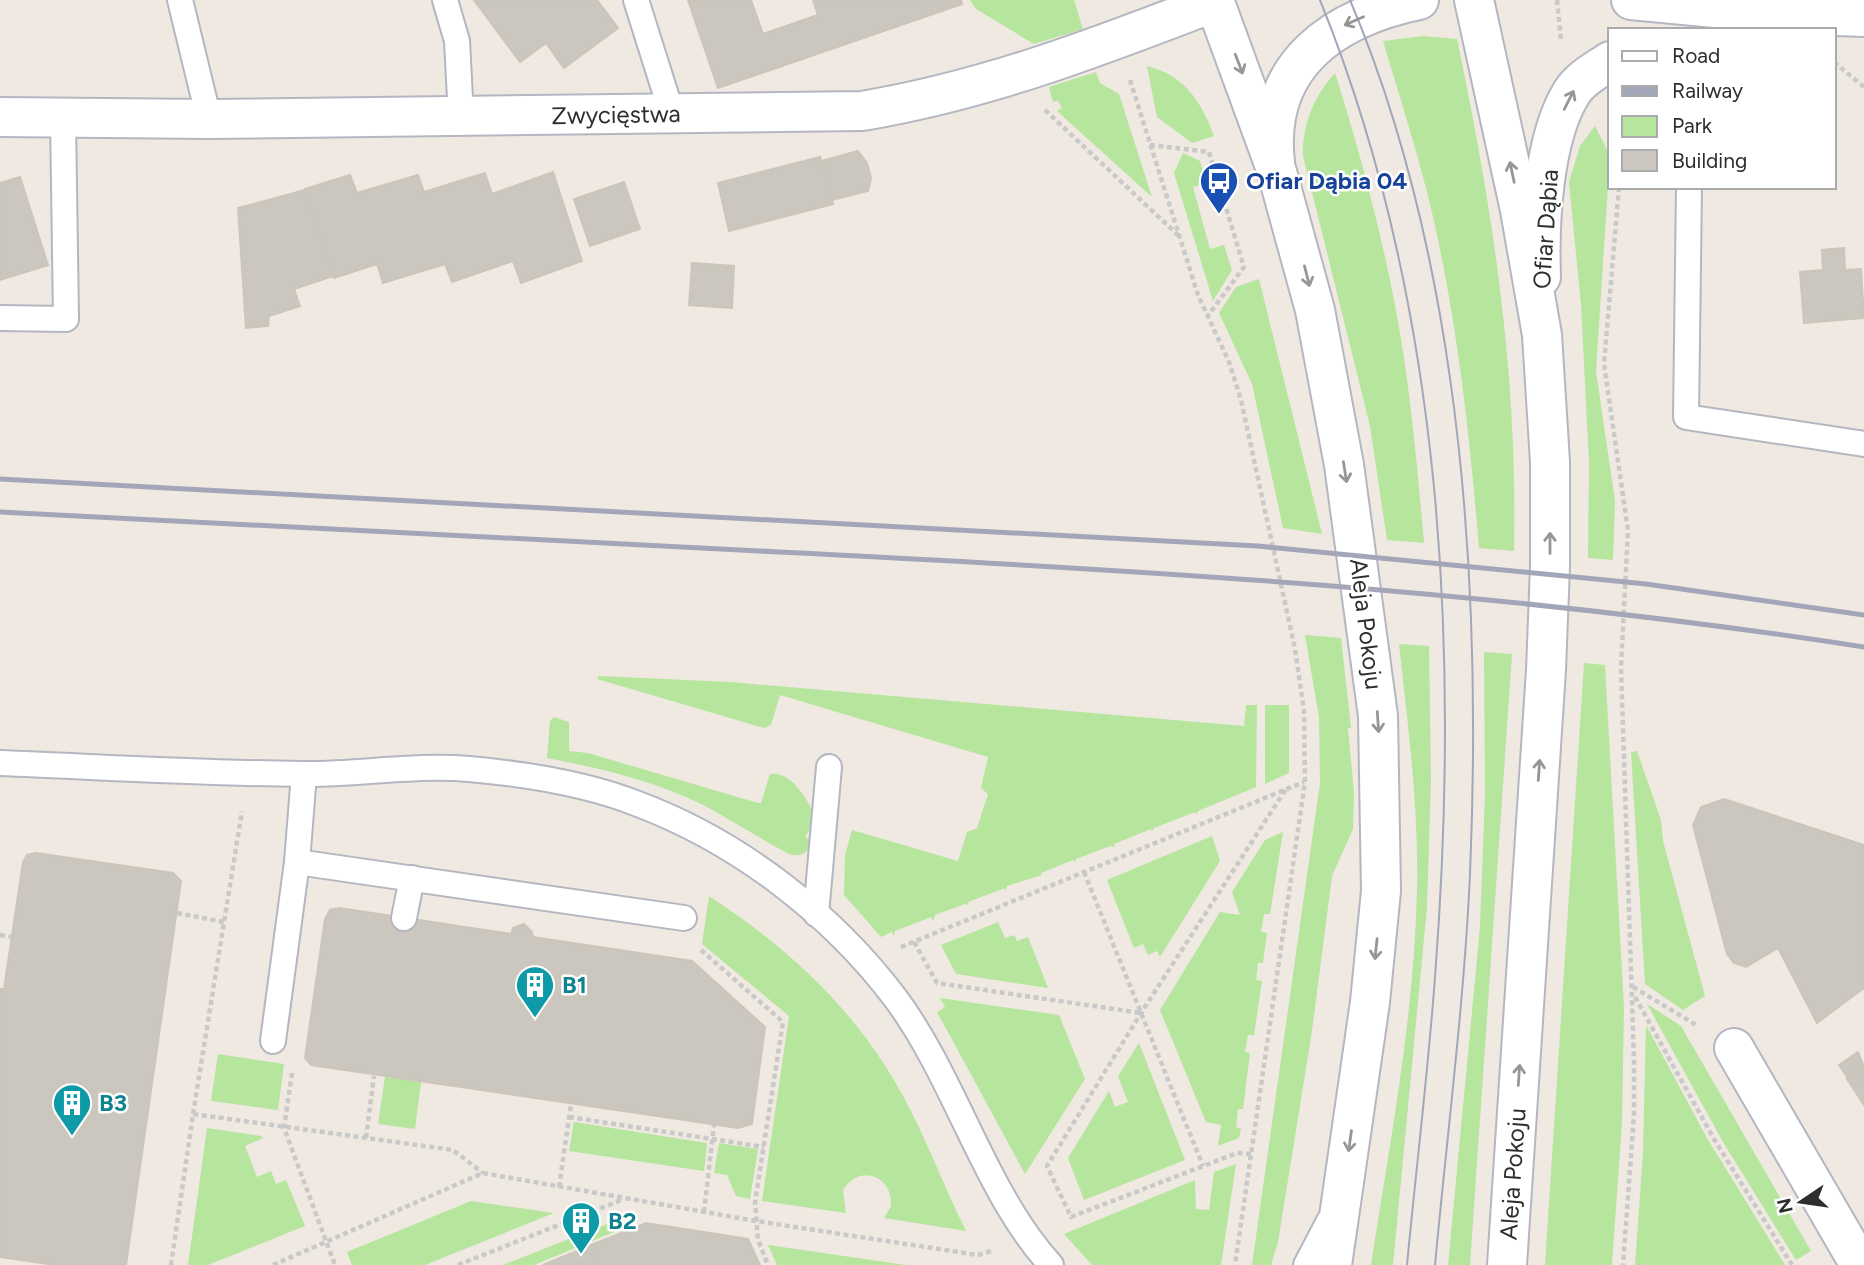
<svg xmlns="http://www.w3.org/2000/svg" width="1864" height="1265" viewBox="0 0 1864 1265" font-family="Figtree,sans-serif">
	<rect width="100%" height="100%" fill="#efe9e1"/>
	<g fill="#b6e59e">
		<path d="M970,0h104l9,29 -49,15 -58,-35z"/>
		<path d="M1423,36l34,3c36,172 61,335 57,512l-35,-3c-9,-110 -21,-219 -45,-327 -14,-61 -33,-120 -51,-180z"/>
		<path d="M1147,66c38,9 54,36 67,70l-22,7 -35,-26z"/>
		<path d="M1096,72l4,11 19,11 33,103 -95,-86 5,-3 -4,-7 -5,1 -4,-15z"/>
		<path d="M1335,73c24,76 45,154 60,232 15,79 22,159 29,238l-37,-3 -17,-114 -67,-270c-1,-31 11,-60 32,-83z"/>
		<path d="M1595,126l15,29 -14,216 19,130 -2,59 -25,-2 1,-96 -8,-157 -12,-123 11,-36z"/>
		<path d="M1183,153l17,8 7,22 -14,4 17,62 14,-4 8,25 -19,31 -39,-128z"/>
		<path d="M1259,279l63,255 -39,-6 -31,-144 -33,-71 17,-26z"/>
		<path d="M1305,635l36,3 10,90h-3l6,65 -1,36 -21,47 -20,155 -34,211 -7,23h-19l68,-482 -1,-66z"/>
		<path d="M1399,644l30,2 2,134 -4,127 -34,358h-22c19,-123 43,-248 46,-373 2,-84 -9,-166 -18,-248z"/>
		<path d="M1484,652l28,2 -42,611h-22l32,-338 5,-133z"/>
		<path d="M1584,663l21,2 19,343 -2,114 -10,143h-67z"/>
		<path d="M599,676l131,6 514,44 2,-21h11l-1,82 -58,24 -2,4 -1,-3 -41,16 -2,4 -1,-3 -37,15 1,3 -5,-1 -34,13 -2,4 -1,-3 -32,13 1,2 -35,11 -1,5 -1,-3 -37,14 1,3 -4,-1 -30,11 -2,6 -2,-4 -36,14 -1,5 -2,-4 -11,5 -37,-42 1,-40 7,-25 106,31 9,-29 10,-4 11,-34 -7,-6 7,-31 -208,-62 -9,30 -7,3 -167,-49z"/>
		<path d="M1265,705h24v68l-24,11z"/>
		<path d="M554,717l15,5v29l19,2 170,50h3l9,-29c23,-3 39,28 46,46l-11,17 9,5c-4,8 -12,15 -21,13 -8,-1 -75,-43 -90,-50 -48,-24 -103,-37 -156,-47l3,-37z"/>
		<path d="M1637,751l24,69 2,21 42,155 -22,14 -38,-26 -14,-232z"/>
		<path d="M1283,832l-13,82h-6l-3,18 6,1 -4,30h-5l-2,17 6,1 -8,54h-6l-3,17 5,1 -7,56h-5l-2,18 5,2 -2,9 -21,8 3,-21 -15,-3 -46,-112 60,-98 20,3 -8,-23 33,-52z"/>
		<path d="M1212,836l8,25 -60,96 -3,-6 -9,4 -5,-11 -9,4 -27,-68z"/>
		<path d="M709,896c81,53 148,115 194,200 24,44 41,91 63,135l-82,-13 7,-12c2,-30 -31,-43 -48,-16l3,23 -84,-12 27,-185 -87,-72z"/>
		<path d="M998,922l7,16 9,-3 3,6 11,-4 20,51 -92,-14 -15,-29z"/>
		<path d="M940,998l119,17 26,64 -60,95 -88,-162 8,-5z"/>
		<path d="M1647,1004l34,22 4,7 126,218 -15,9 -73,-118z"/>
		<path d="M1646,1025l61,113 78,127h-150l8,-113z"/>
		<path d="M1139,1043l46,117 -101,40 -16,-42 41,-67 6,16 13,-5 -10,-26z"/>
		<path d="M218,1054l66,10 -6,46 -67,-9z"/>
		<path d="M385,1077l36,5 -6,47 -37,-5z"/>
		<path d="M574,1122l133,21 -3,28 -135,-20z"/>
		<path d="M207,1128l54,8 2,2 -18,8 12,31 14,-6 5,13 10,-4 19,46 -97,39h-20z"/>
		<path d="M719,1143l39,6 -8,50 -14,-3 -9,-21 -13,-2z"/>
		<path d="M1236,1164l-15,101h-129l-28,-31 131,-54 1,29 13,1 5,-38z"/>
		<path d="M471,1201l83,12 -129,52h-73l-5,-13z"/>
		<path d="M612,1222l19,3 -97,40h-31z"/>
		<path d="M768,1245l138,20h-129z"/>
	</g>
	<g fill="#cbc7bf" stroke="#cbc5ba" stroke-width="2">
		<path d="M474,0h123l21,28 -54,40 -18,-25 -26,19z"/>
		<path d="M688,0h63l12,34 55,-19 -5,-15h148l1,4 -244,84z"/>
		<path d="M858,151l9,12 4,15 -3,13 -36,9 -10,-39z"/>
		<path d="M820,157l13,47 -104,27 -11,-48z"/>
		<path d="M553,172l29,89 -61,22 -8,-22 -61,21 -7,-18 -62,19 -6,-19 -43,14 -29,-89 45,-14 7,18 61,-18 6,17 61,-19 7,21z"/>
		<path d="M20,177l28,88 -48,15v-97z"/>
		<path d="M624,182l16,47 -50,17 -16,-47z"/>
		<path d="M305,190l28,86 -39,13 6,17 -31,10 -1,10 -22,2 -8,-120z"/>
		<path d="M1844,248l1,22 16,-1 3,49 -60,5 -4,-51 23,-2 -1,-20z"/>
		<path d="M692,263l42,3 -2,42 -43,-3z"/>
		<path d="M1724,799l140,46v143l-47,35 -39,-75 -32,19 -12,-4 -7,-9 -34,-129 8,-18z"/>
		<path d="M36,853l137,20 8,8 -55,384h-71l-55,-8v-268h4l19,-127 4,-7z"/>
		<path d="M339,908l172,26 2,-6 11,-4 8,8 1,5 159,24 73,66 -13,97 -14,4 -427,-63 -6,-7 20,-139 5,-9z"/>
		<path d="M1858,1052l6,15 -16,11 -9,-13z"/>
		<path d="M1864,1067v38l-17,-26z"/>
		<path d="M646,1223l102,16 12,26h-162l-7,-20z"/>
		<path d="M591,1245l7,20h-55z"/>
	</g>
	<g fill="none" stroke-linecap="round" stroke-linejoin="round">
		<g stroke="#b4b7c1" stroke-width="28">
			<g id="service">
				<path d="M180,0l29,119"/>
				<path d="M445,0l12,41 4,76"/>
				<path d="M636,0l36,114"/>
				<path d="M1689,187l-3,230 178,27"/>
				<path d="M0,318l66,1 -3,-202"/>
				<path d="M0,763c100,4 201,10 302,11 55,1 112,-10 167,-5 56,5 116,14 169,35 101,38 194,110 258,195 60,81 89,194 155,266"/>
				<path d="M297,862l387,56"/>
				<path d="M816,914l13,-147"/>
				<path d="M404,918l8,-40"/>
				<path d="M273,1041l24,-179 7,-88"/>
				<path d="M1306,1265l23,-44"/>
			</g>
		</g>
		<g stroke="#b4b7c1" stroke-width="42">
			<g id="minor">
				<path d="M0,117l209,2 653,-8c125,-21 236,-64 353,-109"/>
				<path d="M1734,1048l126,217"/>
			</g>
		</g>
		<g stroke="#b4b7c1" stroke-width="42">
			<g id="tertiary">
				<path d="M1631,0l147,14 86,3"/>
				<path d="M1275,162c-11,-97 58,-144 144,-162"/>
				<path d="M1541,277c-2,-54 2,-139 31,-185 9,-14 25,-22 38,-31"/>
			</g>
		</g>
		<g stroke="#b4b7c1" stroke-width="42">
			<g id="secondary">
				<path d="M1214,0l63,172 38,138 29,155 34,251 3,175 -11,111 -38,263"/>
				<path d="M1474,0l46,210 22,125 8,127v104l-4,104 -39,595"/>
			</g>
		</g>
		<g stroke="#c9c9c9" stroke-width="4.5" stroke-dasharray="5 3.5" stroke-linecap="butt">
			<path d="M1557,0l4,41"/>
			<path d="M1834,62l30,25"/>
			<path d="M1130,80l68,215 31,67 12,38 54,249 9,62 1,71 -70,483"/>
			<path d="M1045,110l134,126"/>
			<path d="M1150,145l59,7 35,115 -37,50"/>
			<path d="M1619,187l-15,177 24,166 -7,137 13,395v52l-11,151"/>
			<path d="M1084,872l119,294"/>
			<path d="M177,913l47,9"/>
			<path d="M0,935l12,2"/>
			<path d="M914,942l23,41 204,30"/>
			<path d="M901,947l403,-165"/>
			<path d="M701,950l82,72 -28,180 3,38 10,25"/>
			<path d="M1633,987l65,39"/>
			<path d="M1635,997l79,142 78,126"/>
			<path d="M292,1073l-8,55 51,137"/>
			<path d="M193,1114l49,-303"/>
			<path d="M569,1117l195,30"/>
			<path d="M366,1138l8,-62"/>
			<path d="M1251,1154l-14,-1 -166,64 -24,-51 94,-153 145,-224"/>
			<path d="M559,1187l12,-83"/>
			<path d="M704,1212l10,-87"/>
			<path d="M171,1265l22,-151 260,36 30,23"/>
			<path d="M273,1265l210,-92 273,48 222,34 16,-5"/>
			<path d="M458,1265l166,-66"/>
		</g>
		<use href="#service" stroke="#fff" stroke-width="24"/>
		<use href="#minor" stroke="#fff" stroke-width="38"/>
		<use href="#tertiary" stroke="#fff" stroke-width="38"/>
		<use href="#secondary" stroke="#fff" stroke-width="38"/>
		<g stroke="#a3a6b8" stroke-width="2">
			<path d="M1320,0c124,306 140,651 115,977 -7,96 -19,192 -28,288"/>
			<path d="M1350,0c112,265 132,589 120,874 -6,131 -23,261 -35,391"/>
		</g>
		<g stroke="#a3a6b8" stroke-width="5">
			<path d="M0,479l1258,67 388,38 218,31"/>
			<path d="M0,512c260,13 519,27 779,40 363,18 725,39 1085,95"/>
		</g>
	</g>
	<defs><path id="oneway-shaft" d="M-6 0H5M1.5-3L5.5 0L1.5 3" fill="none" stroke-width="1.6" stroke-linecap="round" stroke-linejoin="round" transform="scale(1.75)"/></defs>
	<g stroke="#969696">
		<use href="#oneway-shaft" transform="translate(1354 21) rotate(156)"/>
		<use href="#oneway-shaft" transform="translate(1239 64) rotate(69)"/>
		<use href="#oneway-shaft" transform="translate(1569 100) rotate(-63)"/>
		<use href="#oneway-shaft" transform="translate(1512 172) rotate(-102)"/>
		<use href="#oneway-shaft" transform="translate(1307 276) rotate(76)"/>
		<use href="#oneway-shaft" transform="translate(1345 472) rotate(81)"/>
		<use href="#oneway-shaft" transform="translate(1550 543) rotate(-90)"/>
		<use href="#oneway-shaft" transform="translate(1378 722) rotate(86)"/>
		<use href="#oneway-shaft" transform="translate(1539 770) rotate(-86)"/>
		<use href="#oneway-shaft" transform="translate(1376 949) rotate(96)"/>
		<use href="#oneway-shaft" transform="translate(1519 1075) rotate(-86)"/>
		<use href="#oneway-shaft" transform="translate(1350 1141) rotate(98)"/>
	</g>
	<defs>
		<g id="bus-pin" transform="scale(2.0125)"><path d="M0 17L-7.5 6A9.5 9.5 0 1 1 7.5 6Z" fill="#1a4fb4" stroke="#fff"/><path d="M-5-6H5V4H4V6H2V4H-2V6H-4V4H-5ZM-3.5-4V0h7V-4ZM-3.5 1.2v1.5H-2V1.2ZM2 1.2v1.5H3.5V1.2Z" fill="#fff"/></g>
		<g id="building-pin" transform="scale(2.0125)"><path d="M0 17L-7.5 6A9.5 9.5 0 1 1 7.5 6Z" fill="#0f9aa8" stroke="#fff"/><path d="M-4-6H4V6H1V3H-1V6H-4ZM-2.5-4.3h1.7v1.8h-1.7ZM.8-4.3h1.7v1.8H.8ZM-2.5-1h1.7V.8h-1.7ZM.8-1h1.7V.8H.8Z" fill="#fff"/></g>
	</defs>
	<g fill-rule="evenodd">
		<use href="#bus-pin" x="1219" y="181"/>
		<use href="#building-pin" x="535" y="985"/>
		<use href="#building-pin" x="72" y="1103"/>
		<use href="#building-pin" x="581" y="1221"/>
	</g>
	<g text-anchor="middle" stroke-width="5" stroke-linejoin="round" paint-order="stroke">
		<g font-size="24" fill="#2e2e2e" stroke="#fff">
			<text transform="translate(616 115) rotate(-1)" y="8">Zwycięstwa</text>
			<text transform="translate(1546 229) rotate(-86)" y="8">Ofiar Dąbia</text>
			<text transform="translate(1366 624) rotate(83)" y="8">Aleja Pokoju</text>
			<text transform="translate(1513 1174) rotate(-86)" y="8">Aleja Pokoju</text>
		</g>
		<g font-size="24" font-weight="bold" fill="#164399" stroke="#fff" text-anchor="start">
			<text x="1246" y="189">Ofiar Dąbia 04</text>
		</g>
		<g font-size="24" font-weight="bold" fill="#0d838f" stroke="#fff" text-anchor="start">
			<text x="562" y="993">B1</text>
			<text x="99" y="1111">B3</text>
			<text x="608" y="1229">B2</text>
		</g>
	</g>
	<rect x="1608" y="28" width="228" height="161" fill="#ffffff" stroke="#ababab" stroke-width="2"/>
	<rect x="1622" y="51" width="35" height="10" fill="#ffffff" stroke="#ababab" stroke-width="2"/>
	<text x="1672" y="63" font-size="21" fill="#2e2e2e">Road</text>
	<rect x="1622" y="86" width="35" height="10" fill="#a3a6b8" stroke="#ababab" stroke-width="2"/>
	<text x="1672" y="98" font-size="21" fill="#2e2e2e">Railway</text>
	<rect x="1622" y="116" width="35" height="21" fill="#b6e59e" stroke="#ababab" stroke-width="2"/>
	<text x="1672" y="133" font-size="21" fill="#2e2e2e">Park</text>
	<rect x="1622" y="150" width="35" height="21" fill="#cbc7bf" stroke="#ababab" stroke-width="2"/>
	<text x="1672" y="168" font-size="21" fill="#2e2e2e">Building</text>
	<g transform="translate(1801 1202) rotate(257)" stroke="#ffffff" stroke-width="5" paint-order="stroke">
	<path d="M0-5L12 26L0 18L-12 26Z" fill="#2e2e2e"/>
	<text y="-10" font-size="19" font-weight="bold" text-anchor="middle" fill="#2e2e2e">N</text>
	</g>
</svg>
